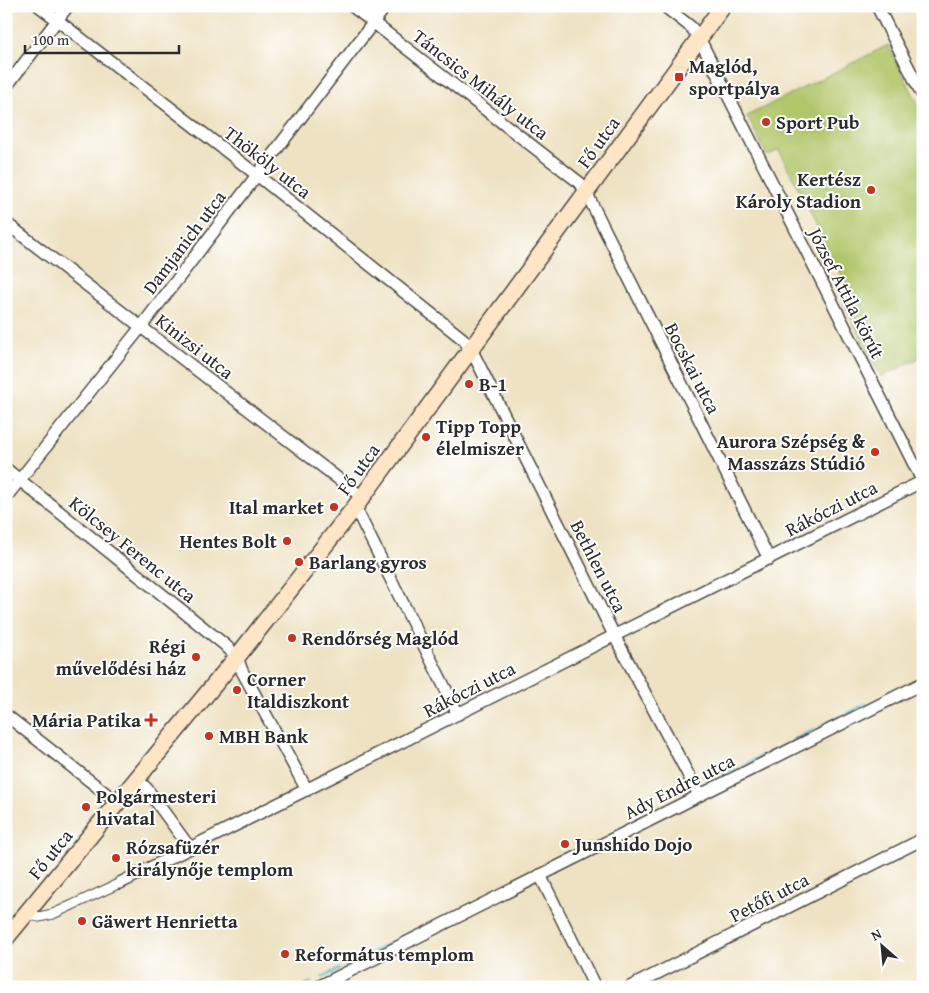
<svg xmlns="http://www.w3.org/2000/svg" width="929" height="993" viewBox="0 0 929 993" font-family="'Gentium Book Plus',serif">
	<rect width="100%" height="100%" fill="#fff"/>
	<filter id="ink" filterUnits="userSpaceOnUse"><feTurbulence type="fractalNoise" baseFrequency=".02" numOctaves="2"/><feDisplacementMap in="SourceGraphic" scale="10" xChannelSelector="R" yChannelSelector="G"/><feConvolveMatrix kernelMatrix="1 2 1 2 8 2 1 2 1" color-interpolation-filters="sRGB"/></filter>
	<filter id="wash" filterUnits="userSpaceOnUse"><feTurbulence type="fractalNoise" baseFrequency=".0096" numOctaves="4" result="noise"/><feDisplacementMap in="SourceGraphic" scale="20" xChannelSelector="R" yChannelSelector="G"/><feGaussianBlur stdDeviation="1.12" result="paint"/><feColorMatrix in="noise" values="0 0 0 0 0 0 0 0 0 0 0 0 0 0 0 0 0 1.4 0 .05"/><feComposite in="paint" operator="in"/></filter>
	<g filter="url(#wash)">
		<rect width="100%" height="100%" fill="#eee2c2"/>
		<path fill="#b1c66b" stroke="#6e784b" d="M888,45l35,68v243l-42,21 -41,-81 8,-6 -69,-140 -12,6 -20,-40z"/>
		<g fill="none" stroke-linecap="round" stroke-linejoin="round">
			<g stroke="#4ab2c9" stroke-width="3">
				<path d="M845,715l21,-11"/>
				<path d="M821,726l18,-9"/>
				<path d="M792,741l23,-12"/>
				<path d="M768,753l17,-8"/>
				<path d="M742,766l20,-10"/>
				<path d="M720,777l16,-8"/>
				<path d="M701,787l13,-7"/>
				<path d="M683,796l9,-5"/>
				<path d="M576,850l13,-6"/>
				<path d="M399,939l16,-8"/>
				<path d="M372,953l21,-11"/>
				<path d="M345,966l19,-10"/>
				<path d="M323,977l16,-8"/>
				<path d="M302,987l8,-4"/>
			</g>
		</g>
	</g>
	<g filter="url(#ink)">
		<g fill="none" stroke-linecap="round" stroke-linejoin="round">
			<g stroke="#484642" stroke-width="11">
				<path id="pedestrian" d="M26,914l13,3 14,-3 67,-31"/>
			</g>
			<g stroke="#484642" stroke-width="14">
				<g id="minor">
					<path d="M39,6l218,169 206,164 8,10 143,286 85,160"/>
					<path d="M352,6l228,177 6,9 183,367"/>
					<path d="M664,6l27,21 8,11 224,444"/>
					<path d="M877,6l46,90"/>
					<path d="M6,87l62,-81"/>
					<path d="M6,223l356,274"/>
					<path d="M6,469l219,176 12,12 5,14 65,119"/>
					<path d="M6,497l135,-170 245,-321"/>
					<path d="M355,507l103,207"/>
					<path d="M6,715l112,88"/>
					<path d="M137,779l10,10 43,59"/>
					<path d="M540,875l55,112"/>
					<path d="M120,883l803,-402"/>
					<path d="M318,987l605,-304"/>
					<path d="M630,987l293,-148"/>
				</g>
			</g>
			<g stroke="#484642" stroke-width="19">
				<path id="secondary" d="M6,938l231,-281 118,-150 368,-501"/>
			</g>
			<use href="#pedestrian" stroke="#fff" stroke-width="9"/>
			<use href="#minor" stroke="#fff" stroke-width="11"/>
			<use href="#secondary" stroke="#fde5c5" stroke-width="16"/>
		</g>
	</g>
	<g fill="#c8321e" stroke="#fff" stroke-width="2">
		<rect x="674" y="72" width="10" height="10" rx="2.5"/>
		<circle cx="766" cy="122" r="5"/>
		<circle cx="871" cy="190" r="5"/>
		<circle cx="469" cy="384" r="5"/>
		<circle cx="426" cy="437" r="5"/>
		<circle cx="875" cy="452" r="5"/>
		<circle cx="334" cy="507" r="5"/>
		<circle cx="287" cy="541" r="5"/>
		<circle cx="299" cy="562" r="5"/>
		<circle cx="292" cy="638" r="5"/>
		<circle cx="196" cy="657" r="5"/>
		<circle cx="237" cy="690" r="5"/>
		<path d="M148.5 712.5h5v5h5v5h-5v5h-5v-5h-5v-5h5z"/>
		<circle cx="209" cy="736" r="5"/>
		<circle cx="86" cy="807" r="5"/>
		<circle cx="565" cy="844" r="5"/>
		<circle cx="116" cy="858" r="5"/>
		<circle cx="82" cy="921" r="5"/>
		<circle cx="285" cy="954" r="5"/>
	</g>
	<g text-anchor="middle" stroke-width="4" stroke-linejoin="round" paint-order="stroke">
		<g font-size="19" font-weight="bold" fill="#2b2b2b" stroke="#fff" text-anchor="start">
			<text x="689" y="73">Maglód,<tspan x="689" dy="22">sportpálya</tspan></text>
			<text x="776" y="129">Sport Pub</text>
			<text x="861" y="186" text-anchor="end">Kertész<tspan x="861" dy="22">Károly Stadion</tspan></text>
			<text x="479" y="391">B-1</text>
			<text x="436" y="433">Tipp Topp<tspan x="436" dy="22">élelmiszer</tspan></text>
			<text x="865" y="448" text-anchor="end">Aurora Szépség &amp;<tspan x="865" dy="22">Masszázs Stúdió</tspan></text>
			<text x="324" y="514" text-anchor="end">Ital market</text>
			<text x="277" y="548" text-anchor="end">Hentes Bolt</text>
			<text x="309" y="569">Barlang gyros</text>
			<text x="302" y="645">Rendőrség Maglód</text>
			<text x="186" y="653" text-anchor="end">Régi<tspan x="186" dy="22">művelődési ház</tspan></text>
			<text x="247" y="686">Corner<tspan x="247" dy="22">Italdiszkont</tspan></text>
			<text x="141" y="727" text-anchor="end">Mária Patika</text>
			<text x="219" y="743">MBH Bank</text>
			<text x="96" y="803">Polgármesteri<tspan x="96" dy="22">hivatal</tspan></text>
			<text x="575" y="851">Junshido Dojo</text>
			<text x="126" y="854">Rózsafüzér<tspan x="126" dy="22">királynője templom</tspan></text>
			<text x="92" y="928">Gäwert Henrietta</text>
			<text x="295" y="961">Református templom</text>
		</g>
		<g font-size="19" fill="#2b2b2b" stroke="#fff">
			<text transform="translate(481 84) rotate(38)" y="7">Táncsics Mihály utca</text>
			<text transform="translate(598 142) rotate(-54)" y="7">Fő utca</text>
			<text transform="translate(268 162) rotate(38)" y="7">Thököly utca</text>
			<text transform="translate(184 242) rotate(-53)" y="7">Damjanich utca</text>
			<text transform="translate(847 293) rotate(63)" y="7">József Attila körút</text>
			<text transform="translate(195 346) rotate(38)" y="7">Kinizsi utca</text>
			<text transform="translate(693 368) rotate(63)" y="7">Bocskai utca</text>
			<text transform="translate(358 469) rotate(-54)" y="7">Fő utca</text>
			<text transform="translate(831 508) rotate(-27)" y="7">Rákóczi utca</text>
			<text transform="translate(133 549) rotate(39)" y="7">Kölcsey Ferenc utca</text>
			<text transform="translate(599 566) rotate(63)" y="7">Bethlen utca</text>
			<text transform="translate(469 689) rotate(-27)" y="7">Rákóczi utca</text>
			<text transform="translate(679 786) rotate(-27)" y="7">Ady Endre utca</text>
			<text transform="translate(50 854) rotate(-51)" y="7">Fő utca</text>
			<text transform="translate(769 897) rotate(-27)" y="7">Petőfi utca</text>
		</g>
	</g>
	<rect width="929" height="993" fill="none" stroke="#fff" stroke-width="25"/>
	<g transform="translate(882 946) rotate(333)" stroke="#ffffff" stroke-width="4" paint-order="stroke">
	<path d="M0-4L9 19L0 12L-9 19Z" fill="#2b2b2b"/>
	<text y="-8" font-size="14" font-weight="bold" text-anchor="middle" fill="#2b2b2b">N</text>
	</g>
	<path d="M25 45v8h154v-8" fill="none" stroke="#2b2b2b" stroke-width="2.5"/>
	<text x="32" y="45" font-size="15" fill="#2b2b2b" stroke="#ffffff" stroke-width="4" paint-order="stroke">100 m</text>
</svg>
